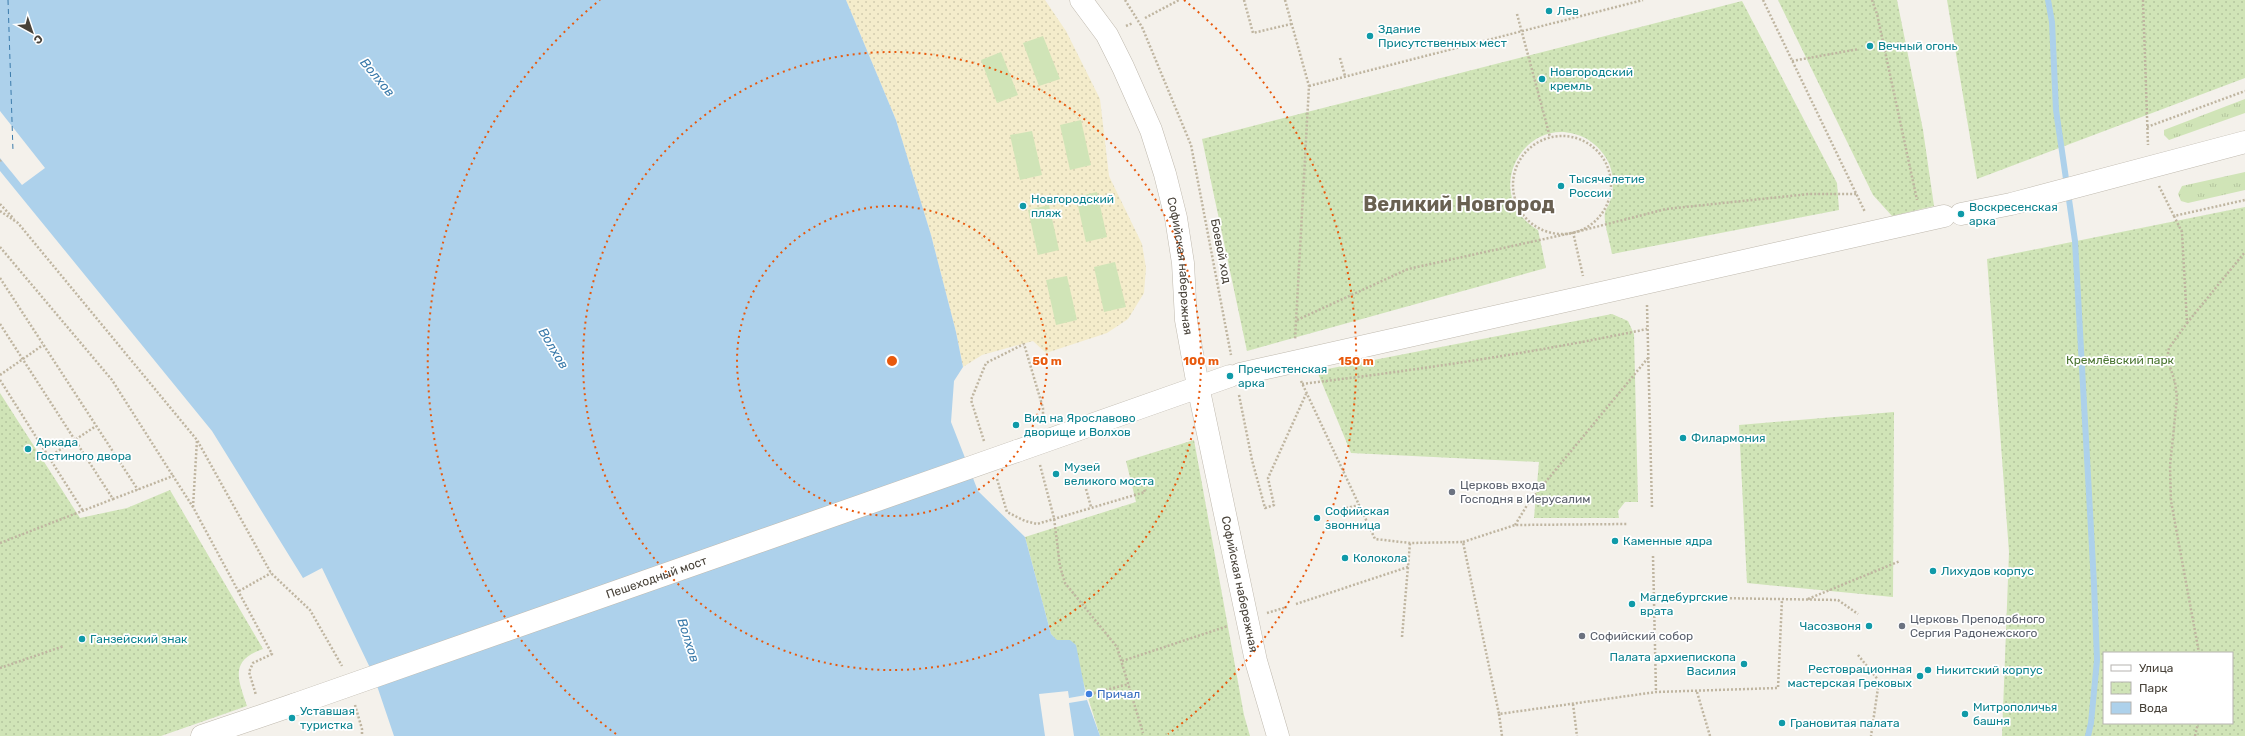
<svg xmlns="http://www.w3.org/2000/svg" width="2245" height="736" viewBox="0 0 2245 736" font-family="Rubik,sans-serif">
	<defs>
		<pattern id="grass-tufts" width="24" height="20" patternUnits="userSpaceOnUse"><rect width="24" height="20" fill="#d0e4b7"/><path d="M3 7l-1-3M5 7V3M7 7l1-3M15 17l-1-3M17 17v-4M19 17l1-3" fill="none" stroke="#b4c59e"/></pattern>
		<pattern id="sand-dots" width="8" height="8" patternUnits="userSpaceOnUse"><rect width="8" height="8" fill="#f4eccb"/><path d="M2 2h.1M6 6h.1" fill="none" stroke="#d3ccaf" stroke-width="1.8" stroke-linecap="round"/></pattern>
		<pattern id="park-dots" width="8" height="8" patternUnits="userSpaceOnUse"><rect width="8" height="8" fill="#d0e4b7"/><path d="M2 2h.1M6 6h.1" fill="none" stroke="#b4c59e" stroke-width="1.8" stroke-linecap="round"/></pattern>
	</defs>
	<rect width="100%" height="100%" fill="#f4f1eb"/>
	<g fill="url(#grass-tufts)">
		<path d="M2245,99v14l-76,27 -5,-5v-5z"/>
		<path d="M2245,172v18l-57,13 -7,-2 -3,-7 4,-8z"/>
	</g>
	<path fill="url(#sand-dots)" d="M846,0h199l21,31 34,68 9,77 33,68 4,24 -2,25 -16,26 -21,14 -61,20 -13,-12 -51,14 -19,12 -7,-35 -25,-97 -35,-115z"/>
	<g fill="url(#park-dots)" fill-rule="evenodd">
		<path d="M1778,0h119l26,130 11,76 -42,10 -19,-21z"/>
		<path d="M1947,0h298v78l-268,101z"/>
		<path d="M1742,1l95,182 2,27 -227,44c-1,-9 -9,-33 -7,-41 0,-3 3,-6 4,-9 5,-12 5,-25 1,-38 -4,-11 -13,-21 -23,-27 -60,-32 -110,55 -49,91l8,38 -299,83 -45,-212z"/>
		<path d="M2245,207v529h-243l7,-184 -22,-293zM2104,653h128v70h-128z"/>
		<path d="M1612,314l16,7 6,13 4,168h-13l-7,9 1,7h-85l5,-56 -188,-9 -34,-82z"/>
		<path d="M0,393l80,125 47,-10 43,-18 93,159c-34,12 -25,30 -16,57l-86,30h-161z"/>
		<path d="M1894,412l-1,185 -146,-14 -8,-158z"/>
		<path d="M1194,440l50,275 6,21h-150l-30,-96 -13,1 -6,-7 -26,-97 111,-35 -10,-41z"/>
	</g>
	<g fill="#d0e4b7">
		<path d="M1043,36l17,43 -21,7 -16,-43z"/>
		<path d="M1001,52l17,43 -21,8 -16,-43z"/>
		<path d="M1081,120l10,45 -21,5 -10,-45z"/>
		<path d="M1032,131l10,44 -22,5 -10,-45z"/>
		<path d="M1097,192l10,45 -21,5 -10,-45z"/>
		<path d="M1049,205l10,45 -21,5 -10,-45z"/>
		<path d="M1115,262l11,45 -22,5 -10,-45z"/>
		<path d="M1067,276l10,44 -21,5 -10,-45z"/>
	</g>
	<path fill="#add1eb" d="M0,0h846l50,120 35,115 25,97 7,35 -9,14 -3,41 27,69 47,46 26,97 6,6h13l6,5 11,55 13,36h-706l-21,-62 -51,-106 -19,10 -91,-147 -212,-260z"/>
	<g fill="#f4f1eb">
		<path d="M0,111l45,57 -23,17 -22,-27z"/>
		<path d="M1068,691l1,7 17,-3 1,5 -18,3 5,33h-29l-6,-42z"/>
	</g>
	<g fill="none" stroke-linecap="round" stroke-linejoin="round">
		<path stroke="#add1eb" stroke-width="6" d="M2048,0l4,22 4,88 19,131 19,343 3,76 -6,63 -3,13"/>
		<path stroke="#3b7bab" stroke-width="1" stroke-dasharray="5 4" stroke-linecap="butt" d="M8,0l5,151"/>
		<g stroke="#bfb9ae" stroke-width="23">
			<g id="street">
				<path id="s1" d="M1081,0l26,35 16,32 28,63 14,44 11,44 7,45 3,57 12,66 58,275 22,75"/>
				<path d="M1961,214l50,-10 234,-62"/>
				<path d="M1240,374l704,-158"/>
				<path d="M1017,451l213,-75"/>
				<path d="M202,736l94,-32"/>
			</g>
		</g>
		<g stroke="#bfb5a0" stroke-width="2.5" stroke-dasharray="2 2" stroke-linecap="butt">
			<path d="M1125,0l17,27 49,118 40,210"/>
			<path d="M1244,0l9,33 38,-9"/>
			<path d="M1285,0l24,86 -14,254"/>
			<path d="M1763,0l102,212"/>
			<path d="M1872,0l5,14 40,186"/>
			<path d="M2143,0l5,145"/>
			<path d="M1517,14l33,123"/>
			<path d="M1145,18l34,-18"/>
			<path d="M1126,26l7,-3"/>
			<path d="M1340,58l5,18"/>
			<path d="M1792,61l67,-12"/>
			<path d="M1309,86l334,-86"/>
			<path d="M2147,127l98,-36"/>
			<circle cx="1562" cy="185" r="49"/>
			<path d="M0,161l1,-1"/>
			<path d="M2159,186l15,30 71,-16"/>
			<path d="M0,204l14,15"/>
			<path d="M0,211l18,12 179,217 74,133 39,37 32,56"/>
			<path d="M2174,216l8,16 5,91 -18,25 -2,10 8,24 2,16 -7,68 1,35 28,152"/>
			<path d="M1573,232l10,44"/>
			<path d="M0,247l112,133 61,96"/>
			<path d="M0,278l138,212"/>
			<path d="M1647,305l5,203"/>
			<path d="M1297,320l111,-51 168,-37 90,-23 143,-15h48"/>
			<path d="M2187,323l58,-71"/>
			<path d="M0,324l113,175 60,-23 20,31 79,147 -19,9 -4,9 7,23"/>
			<path d="M0,375l43,-30"/>
			<path d="M0,380l83,131"/>
			<path d="M1301,381l74,158 35,4 53,-1 36,172 157,-22 122,-4 4,-89"/>
			<path d="M1302,384c116,-14 231,-31 345,-55"/>
			<path d="M1239,395l13,65 13,48 9,-3 -6,-27 38,-84"/>
			<path d="M984,441l-13,-41 15,-37 38,-19 19,64v12"/>
			<path d="M49,457l47,-31"/>
			<path d="M1040,465l14,53 6,48 5,17 52,64 26,86"/>
			<path d="M997,479l10,33 18,9 12,3 108,-32 -1,-3"/>
			<path d="M1086,489l5,18"/>
			<path d="M193,507l4,-67"/>
			<path d="M1346,508l14,-3"/>
			<path d="M1515,525l14,-23 119,-144"/>
			<path d="M1463,542l52,-17 112,-1"/>
			<path d="M0,543l113,-44"/>
			<path d="M1653,556l3,136"/>
			<path d="M239,591l32,-18"/>
			<path d="M1654,597l184,3 20,14"/>
			<path d="M1808,599l92,-38"/>
			<path d="M1296,604l112,-37"/>
			<path d="M1267,613l20,-6"/>
			<path d="M1402,637l8,-94"/>
			<path d="M1858,655l21,26 -8,55"/>
			<path d="M1122,661l106,-35"/>
			<path d="M0,668l64,-22"/>
			<path d="M1697,692l13,44"/>
			<path d="M1086,695l43,-11"/>
			<path d="M1573,704l4,32"/>
			<path d="M355,705l7,24v7"/>
			<path d="M1499,714l3,22"/>
			<path d="M2195,736l3,-13"/>
		</g>
		<use href="#street" stroke="#fff" stroke-width="22"/>
		<g stroke="#bfb9ae" stroke-width="23" stroke-linecap="butt">
			<g id="street-bridge">
				<path id="s2" d="M296,704l721,-253"/>
			</g>
		</g>
		<use href="#street-bridge" stroke="#fff" stroke-width="22"/>
	</g>
	<g fill="none" stroke="#e8590c" stroke-width="2" stroke-dasharray="2 4">
		<circle cx="892" cy="361" r="155"/>
		<circle cx="892" cy="361" r="309"/>
		<path d="M616 734A464 464 0 0 1 600 0M1184 0A464 464 0 0 1 1168 734"/>
	</g>
	<g fill="#0f9aa8" stroke="#fff" stroke-width="1.5">
		<circle cx="1549" cy="11" r="4"/>
		<circle cx="1370" cy="36" r="4"/>
		<circle cx="1870" cy="46" r="4"/>
		<circle cx="1542" cy="79" r="4"/>
		<circle cx="1561" cy="186" r="4"/>
		<circle cx="1023" cy="206" r="4"/>
		<circle cx="1961" cy="214" r="4"/>
		<circle cx="1230" cy="376" r="4"/>
		<circle cx="1016" cy="425" r="4"/>
		<circle cx="1683" cy="438" r="4"/>
		<circle cx="28" cy="449" r="4"/>
		<circle cx="1056" cy="474" r="4"/>
		<circle cx="1317" cy="518" r="4"/>
		<circle cx="1615" cy="541" r="4"/>
		<circle cx="1345" cy="558" r="4"/>
		<circle cx="1933" cy="571" r="4"/>
		<circle cx="1632" cy="604" r="4"/>
		<circle cx="1869" cy="626" r="4"/>
		<circle cx="82" cy="639" r="4"/>
		<circle cx="1744" cy="664" r="4"/>
		<circle cx="1928" cy="670" r="4"/>
		<circle cx="1920" cy="676" r="4"/>
		<circle cx="1965" cy="714" r="4"/>
		<circle cx="292" cy="718" r="4"/>
		<circle cx="1782" cy="723" r="4"/>
	</g>
	<g fill="#6b7280" stroke="#fff" stroke-width="1.5">
		<circle cx="1452" cy="492" r="4"/>
		<circle cx="1902" cy="626" r="4"/>
		<circle cx="1582" cy="636" r="4"/>
	</g>
	<circle fill="#3f7fe0" stroke="#fff" stroke-width="1.5" cx="1089" cy="694" r="4"/>
	<g text-anchor="middle" stroke-width="3.5" stroke-linejoin="round" paint-order="stroke">
		<g font-size="12" fill="#0d838f" stroke="#fff" text-anchor="start">
			<text x="1557" y="15">Лев</text>
			<text x="1378" y="33">Здание<tspan x="1378" dy="14">Присутственных мест</tspan></text>
			<text x="1878" y="50">Вечный огонь</text>
			<text x="1550" y="76">Новгородский<tspan x="1550" dy="14">кремль</tspan></text>
			<text x="1569" y="183">Тысячелетие<tspan x="1569" dy="14">России</tspan></text>
			<text x="1031" y="203">Новгородский<tspan x="1031" dy="14">пляж</tspan></text>
			<text x="1969" y="211">Воскресенская<tspan x="1969" dy="14">арка</tspan></text>
			<text x="1238" y="373">Пречистенская<tspan x="1238" dy="14">арка</tspan></text>
			<text x="1024" y="422">Вид на Ярославово<tspan x="1024" dy="14">дворище и Волхов</tspan></text>
			<text x="1691" y="442">Филармония</text>
			<text x="36" y="446">Аркада<tspan x="36" dy="14">Гостиного двора</tspan></text>
			<text x="1064" y="471">Музей<tspan x="1064" dy="14">великого моста</tspan></text>
			<text x="1325" y="515">Софийская<tspan x="1325" dy="14">звонница</tspan></text>
			<text x="1623" y="545">Каменные ядра</text>
			<text x="1353" y="562">Колокола</text>
			<text x="1941" y="575">Лихудов корпус</text>
			<text x="1640" y="601">Магдебургские<tspan x="1640" dy="14">врата</tspan></text>
			<text x="1861" y="630" text-anchor="end">Часозвоня</text>
			<text x="90" y="643">Ганзейский знак</text>
			<text x="1736" y="661" text-anchor="end">Палата архиепископа<tspan x="1736" dy="14">Василия</tspan></text>
			<text x="1912" y="673" text-anchor="end">Рестоврационная<tspan x="1912" dy="14">мастерская Грековых</tspan></text>
			<text x="1936" y="674">Никитский корпус</text>
			<text x="1973" y="711">Митрополичья<tspan x="1973" dy="14">башня</tspan></text>
			<text x="300" y="715">Уставшая<tspan x="300" dy="14">туристка</tspan></text>
			<text x="1790" y="727">Грановитая палата</text>
		</g>
		<g font-size="12" fill="#484239" stroke="#fff">
			<text transform="translate(1221 251) rotate(79)" y="4">Боевой ход</text>
			<text dy="4" stroke="none"><textPath href="#s1" startOffset="288">Софийская набережная</textPath></text>
			<text dy="4" stroke="none"><textPath href="#s2" startOffset="382">Пешеходный мост</textPath></text>
			<text dy="4" stroke="none"><textPath href="#s1" startOffset="612">Софийская набережная</textPath></text>
		</g>
		<g font-size="12" fill="#4a7531" stroke="#fff">
			<text x="2120" y="364">Кремлёвский парк</text>
		</g>
		<g font-size="12" fill="#5b616d" stroke="#fff" text-anchor="start">
			<text x="1460" y="489">Церковь входа<tspan x="1460" dy="14">Господня в Иерусалим</tspan></text>
			<text x="1910" y="623">Церковь Преподобного<tspan x="1910" dy="14">Сергия Радонежского</tspan></text>
			<text x="1590" y="640">Софийский собор</text>
		</g>
		<g font-size="12" fill="#366cbe" stroke="#fff" text-anchor="start">
			<text x="1097" y="698">Причал</text>
		</g>
		<g font-size="13" font-style="italic" fill="#3b7bab" stroke="#fff">
			<text transform="translate(378 77) rotate(50)" y="5">Волхов</text>
			<text transform="translate(554 348) rotate(59)" y="5">Волхов</text>
			<text transform="translate(689 640) rotate(72)" y="5">Волхов</text>
		</g>
		<g font-size="20" font-weight="bold" fill="#696051" stroke="#fff">
			<text x="1459" y="211">Великий Новгород</text>
		</g>
	</g>
	<circle cx="892" cy="361" r="6" fill="#e8590c" stroke="#fff" stroke-width="2"/>
	<g font-size="12" text-anchor="middle" font-weight="bold" fill="#e8590c" stroke="#fff" stroke-width="3.5" stroke-linejoin="round" paint-order="stroke">
		<text x="1047" y="365">50 m</text>
		<text x="1201" y="365">100 m</text>
		<text x="1356" y="365">150 m</text>
	</g>
	<rect x="2103" y="652" width="130" height="72" fill="#ffffff" stroke="#b6b3b0"/>
	<rect x="2111" y="665" width="20" height="6" fill="#ffffff" stroke="#b6b3b0"/>
	<text x="2139" y="672" font-size="12" fill="#484239">Улица</text>
	<rect x="2111" y="682" width="20" height="12" fill="url(#park-dots)" stroke="#b6b3b0"/>
	<text x="2139" y="692" font-size="12" fill="#484239">Парк</text>
	<rect x="2111" y="702" width="20" height="12" fill="#add1eb" stroke="#b6b3b0"/>
	<text x="2139" y="712" font-size="12" fill="#484239">Вода</text>
	<g transform="translate(32 32) rotate(140)" stroke="#ffffff" stroke-width="3" paint-order="stroke">
	<path d="M0-3L7 15L0 10L-7 15Z" fill="#484239"/>
	<text y="-6" font-size="11" font-weight="bold" text-anchor="middle" fill="#484239">С</text>
	</g>
</svg>
